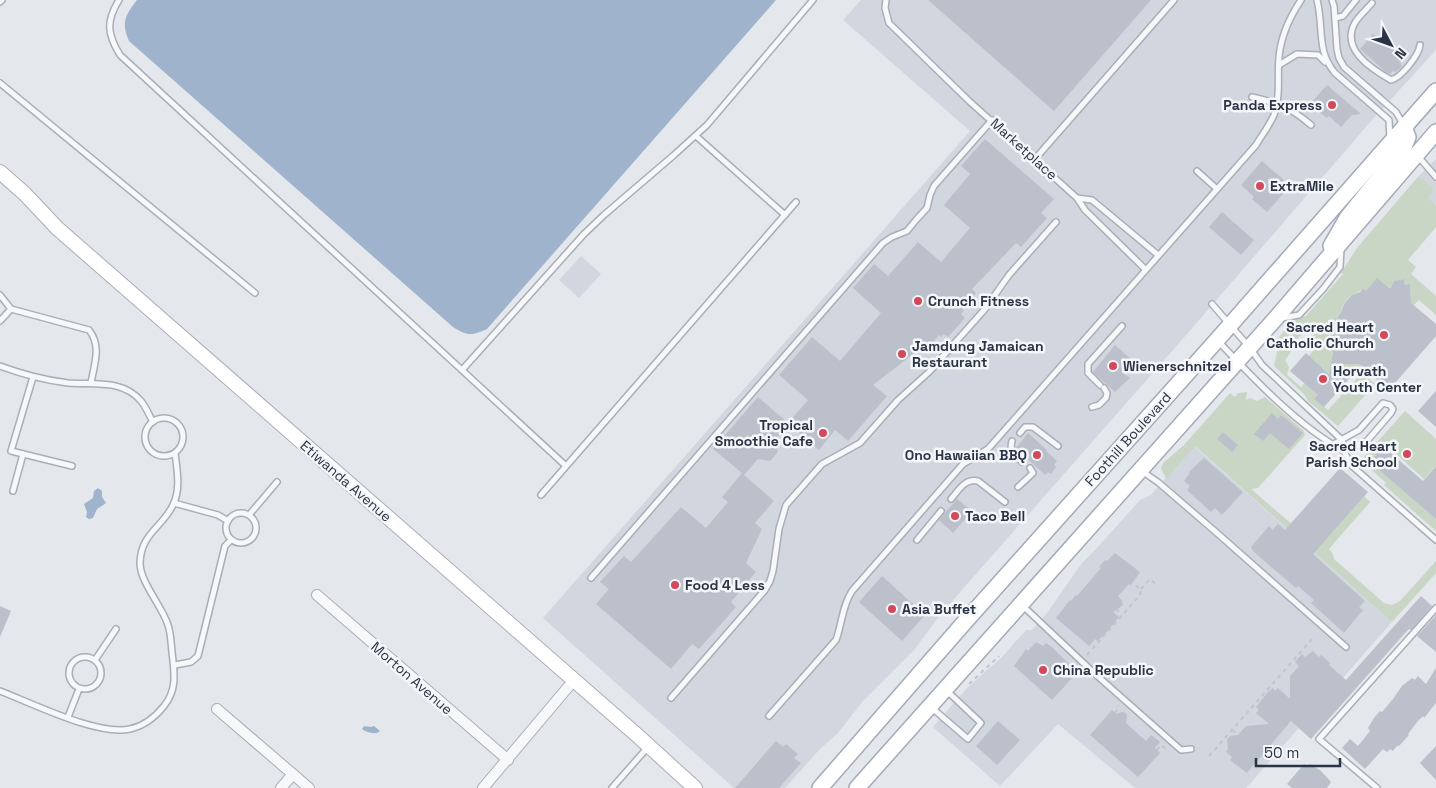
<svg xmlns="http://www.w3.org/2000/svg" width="1436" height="788" viewBox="0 0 1436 788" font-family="'Space Grotesk',sans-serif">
	<rect width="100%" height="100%" fill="#e4e7ec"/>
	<g fill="#d2d6de">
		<path d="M861,0h575v50l-64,70 -185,214 -247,281 -26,35 -51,51 -25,32 -19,17 -34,38h-51l-191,-170 427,-487 -127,-111z"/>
		<path d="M1436,159v46l-9,-7 6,-7 -17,-12z"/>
		<path d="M581,256l20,18 -22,24 -20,-18z"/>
		<path d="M1194,446l198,176 -146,166h-111l-77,-64 -58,62 -67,-59 35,-40 33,-29 25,-28h6l15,-17 35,-50 15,-15 43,-48 11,-5z"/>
	</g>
	<g fill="#c9d6c5">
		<path d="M1419,177l14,10v4l-5,7 8,7v22l-28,33 8,7 -5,7 25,22v19l-17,-15 -5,5 -3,-2 -1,-18h-5l-1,-6 -10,2 -4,8 -24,2 -3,-3c-5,6 -12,6 -17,12 -4,5 -4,12 -9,17l3,4 -10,12 11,10 -2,21h20l2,2 -13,14 -10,-9 -5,6 -24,-21 5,-7 -5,-5 3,-6 -2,-7c-18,5 -15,18 -25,29l4,7 -2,8 14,12 4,-4 13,12 -3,4 13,11 34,-37 13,11 -37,42 -30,-25 -4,-7 -30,-28 3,-14 6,-6 -3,-3h-3l-2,-1 14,-17 13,-10 3,2 38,-43 -2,-1 16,-25 59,-69z"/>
		<path d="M1247,392l-1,8 4,-2 7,3 8,-4 38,33 2,5 -47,53 -7,1 51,44 62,-37 6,6 -41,47 4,5 1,5 50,44 8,2 8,-4 36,-40v12l-44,49 -197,-176 -29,33 -5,-11 2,-5 21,-18 46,-52 5,4 3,-4z"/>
		<path d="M1405,411l31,28v26l-12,14 -38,-34 -15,17 65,57v12l-52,-46 2,-2 -25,-23z"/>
	</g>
	<g fill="#9fb4cc">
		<path d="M137,0h639l-289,329c-16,7 -20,7 -34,-2l-324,-286c-8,-18 -4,-26 8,-41z"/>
		<path d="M98,488l4,3v6l4,6 -9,6 -4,9 -4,1 -3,-2 1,-5 -3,-8 9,-6 1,-7z"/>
		<path d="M364,726l7,1 3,-1 6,5c-4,4 -13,2 -18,-2z"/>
	</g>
	<g fill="#bbc0ca">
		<path d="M928,0h223l-97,111z"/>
		<path d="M1373,34l13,11 2,-3 16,16 -4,5 2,3 -6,6 -3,-1 -3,3 -5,-3 -25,-22z"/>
		<path d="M1327,85l34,29 -9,1 -11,12 -12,-11 -2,2 -8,-6 2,-2 -9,-8z"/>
		<path d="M985,139l69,60 -13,14 6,5 -26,29 -5,-4 -44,46 4,4 -14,16 2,2 -3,3 4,4 -17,19 -4,-3 -3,3 -2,-2 -14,17 -4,-4 -48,37 14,11 -39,45 -13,-11 -16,20 -30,-26 -15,17 4,11 -8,9 -12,-2 -14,16 -1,-1 31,27 -19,22 7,6 -16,34 10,9 -25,30 5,5 -37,42 -7,-5 -21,25 -75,-65 13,-15 -9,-7 24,-26 7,6 50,-55 25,21 22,-26 -6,-5 20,-24 -29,-24 45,-52 30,26 20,-23 -29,-25 33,-38 28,24 41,-48 -28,-25 21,-24 14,12 30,-34 23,20 29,-34 -26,-23 26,-31 -9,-8z"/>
		<path d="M1262,161l22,19 -6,7 6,6 -17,19 -15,-13 2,-2 -13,-12z"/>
		<path d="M1222,212l32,28 -13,15 -32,-28z"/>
		<path d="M1377,278l13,11 4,-8 10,-2 1,6 5,-1 1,19 25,21v12l-47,54 -30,-26h-28l3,-16 9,-4 -13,-11 10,-12 -3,-3 4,-6 4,-10 7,-7 8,-3 3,-4 3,3z"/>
		<path d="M1115,345l17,15 -10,12 8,6 -15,14 -22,-20z"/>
		<path d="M1306,353l23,21 2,-9 17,15 -24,27 -10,-8 4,-4 -28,-24z"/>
		<path d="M1436,391v36l-18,-16z"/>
		<path d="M1272,413l6,6 3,-4 22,18 -14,16 -19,-16 -7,8 -9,-7z"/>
		<path d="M1223,432l15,13 -6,7 -15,-13z"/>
		<path d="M1028,433l19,17 -1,1 11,10 -3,4 2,2 -5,7 -3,-2 -3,3 -29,-27z"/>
		<path d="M1384,447l39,34 13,-15v53l-66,-57z"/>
		<path d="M1204,458l39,34 -21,23 -7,-7 -4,4 -24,-22 3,-4 -6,-5 6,-8 -1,-1z"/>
		<path d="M1340,468l28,24 -55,62 52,47 -6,6 4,3 -19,23 -33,-30 3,-3 -16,-14 -2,2 -33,-28 -10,-9 -2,-4 18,-21 3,4 6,-6 7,6z"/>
		<path d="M957,499l15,12 -19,22 -14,-13z"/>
		<path d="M1115,553l25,19 -9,13 -2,-1 -11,12 4,5 1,4 -10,7 6,5 -15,18 -7,6 -2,-2 -6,7 -33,-28 14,-18 1,1 5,-6 1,1 24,-28 -2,-1 6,-7 2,1z"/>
		<path d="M882,576l43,39 -23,26 -43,-39z"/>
		<path d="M1421,596l11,10 -21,24 -2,-1 -3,3 -95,107 -20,-18 -44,52 -17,-13 2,-3 -6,-5 2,-3 -1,-9 3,-4 8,-1 8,-9 23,-2 -13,-11 3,-3 -3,-3 12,-15 5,-4 2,3 3,-3 12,11v-23l9,-10 -4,-4 7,-8 3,3 8,-6 6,6 2,-2 9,8 -1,2 17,15z"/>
		<path d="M0,606l11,5 -11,26z"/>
		<path d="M1436,615v37l-19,-16z"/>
		<path d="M1036,642l7,4 3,-3 7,5 16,16 -3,4 9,7 -23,25 -38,-34 12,-17 2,2z"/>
		<path d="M1436,668v35l-12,15 -1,-2 -5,5 -10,13 1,1 -10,11h-2l-4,5 -3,-2 -3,3 -4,-3 -18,20 -23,-21 8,-9 8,7 12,-15 -2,-3 6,-10 6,-7 2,1 11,-13 9,-13 10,-8 3,2 3,-4 8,8z"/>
		<path d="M1112,710l4,4 6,-2 4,1 1,3 -1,7 20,18 5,-6 9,7 -5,6 5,5 -22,24 -48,-42z"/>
		<path d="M998,721l22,19 -23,25 -21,-19z"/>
		<path d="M776,741l7,6 3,-3 12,10 -4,4 7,5 -22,25h-44z"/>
		<path d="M1436,746v34l-16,-17z"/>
		<path d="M1304,764l3,3 3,-3 11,7 10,11 -4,6h-35l-5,-4z"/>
	</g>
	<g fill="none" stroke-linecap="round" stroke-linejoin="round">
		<g stroke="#a9aeb7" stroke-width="8">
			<g id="service">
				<path d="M119,0c-13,21 -12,34 1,55l446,411"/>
				<path d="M886,0l-1,8 4,15 80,78 108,97 8,12 60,59"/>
				<path d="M1317,0c7,27 -1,51 18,73l54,47 1,19"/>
				<path d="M1332,0l2,6 3,43 2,9 5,9 52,45 7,12"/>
				<path d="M0,2l2,-2"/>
				<path d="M1372,3c-5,6 -11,11 -16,18 -17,27 14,47 35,59 10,-2 28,-25 29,-35"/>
				<path d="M1335,18l8,-2 13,-16"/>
				<path d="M1279,65l18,-11 21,1 7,7"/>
				<path d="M0,83l255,210"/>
				<path d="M1252,97c27,6 38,10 59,28"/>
				<path d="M696,136l89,79"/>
				<path d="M1417,155l19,22"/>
				<path d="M1035,159l139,-159"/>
				<path d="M1197,171l20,18"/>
				<path d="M1077,198l15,2 66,55"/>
				<path d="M0,295l11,14"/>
				<path d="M1212,304l38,44 12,17 80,75 2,11 7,14 85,75"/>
				<path d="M1282,318l17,-3 24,-26 17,-22 1,-18"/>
				<path d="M0,321l11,-12 78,21c13,16 5,35 2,53"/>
				<path d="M1219,342c35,37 80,85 125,109"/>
				<path d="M0,366c22,8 44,14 68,17 26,2 54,-4 73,18 5,6 8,14 12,21"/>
				<path d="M462,370l122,-136 20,-19 70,-60 33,-30 106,-125"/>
				<path d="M33,377l-22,74 61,15"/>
				<path d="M1100,385l-12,-12v-9l34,-38"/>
				<path d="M1092,407l7,-2 7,-7 1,-5 -3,-5"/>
				<circle cx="164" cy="437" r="19"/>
				<path d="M1020,433l5,-6h8l25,19"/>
				<path d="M1012,441c-3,10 3,15 10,21"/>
				<path d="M1332,445l27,-15 24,-27 7,2 3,4 -2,4 -24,28 -23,10"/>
				<path d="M1142,471l17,12 58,50 129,114"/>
				<path d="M1018,487l15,-14 -3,-5"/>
				<path d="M13,491l10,-37"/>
				<path d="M541,495l255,-293"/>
				<path d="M951,499c8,-9 14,-21 27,-18l27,21"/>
				<path d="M174,503l44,12 10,6"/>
				<circle cx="241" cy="528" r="15"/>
				<path d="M249,515l28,-33"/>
				<path d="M917,540l24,-29"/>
				<path d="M591,578l292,-335 9,-6 15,-6 9,-11 11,-12 3,-13 4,-9 58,-66"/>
				<path d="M1023,606l71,67 87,77 10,-1"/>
				<circle cx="85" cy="673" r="16"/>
				<path d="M95,660l21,-31"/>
				<path d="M175,665l16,-3 7,-6 27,-110 6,-6"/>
				<path d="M0,691c32,12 97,45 130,38 14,-3 26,-13 34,-23 14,-17 10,-35 8,-54 -1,-9 -1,-18 -4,-27 -6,-19 -28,-43 -28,-62 1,-30 22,-35 33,-58 8,-16 4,-35 2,-52"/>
				<path d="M671,698l94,-108 5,-9 3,-10 6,-42 7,-24 36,-41 38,-21 38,-43 31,-28 56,-63 24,-34 47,-53"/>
				<path d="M932,708l36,31 13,-16 -35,-33"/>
				<path d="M769,716l67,-76c6,-16 6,-34 16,-49l111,-127 25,-15 268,-304c6,-10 13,-19 18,-30 7,-21 3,-38 5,-58 2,-22 10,-39 22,-57"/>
				<path d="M68,717l11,-28"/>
				<path d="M612,788l36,-41"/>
				<path d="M1377,788l-58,-49 117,-131"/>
			</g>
		</g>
		<g stroke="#a9aeb7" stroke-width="12">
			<g id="minor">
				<path d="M317,595l191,165"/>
				<path d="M217,709l92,79"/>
				<path d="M281,788l12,-14"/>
				<path d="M483,788l91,-108"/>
			</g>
		</g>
		<g stroke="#a9aeb7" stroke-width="16">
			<path id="secondary" d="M0,172l25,22 32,34 581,508 57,52"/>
		</g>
		<g stroke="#a3abb8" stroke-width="18">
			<g id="primary">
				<path d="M1331,246l16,-28 57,-71 4,-10 -4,-10"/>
				<path d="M820,788l143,-164 254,-284 219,-249"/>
				<path d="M857,788l419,-470 160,-186"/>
			</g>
		</g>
		<g stroke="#c2c5cb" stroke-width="2" stroke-dasharray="4 4" stroke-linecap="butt">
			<path d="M1141,589l9,-10 7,6"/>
			<path d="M1116,609l6,6"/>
			<path d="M1087,655l53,-60 1,-5 -8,-7"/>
			<path d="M1071,672l4,-4 1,1"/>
			<path d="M969,684l30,-28"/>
			<path d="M1115,713l4,-6 -1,-1"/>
			<path d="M1232,730l6,5"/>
			<path d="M1157,750l4,-5 5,4"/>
			<path d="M1209,756l104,-118"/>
		</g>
		<use href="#service" stroke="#f7f8fa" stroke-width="5"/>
		<use href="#minor" stroke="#f7f8fa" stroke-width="10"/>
		<use href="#secondary" stroke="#fff" stroke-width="14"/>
		<use href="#primary" stroke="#fff" stroke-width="15"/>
	</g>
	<g fill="#d1495b" stroke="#f4f6f9" stroke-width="2">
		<circle cx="1332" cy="105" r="5"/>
		<circle cx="1260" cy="186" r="5"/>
		<circle cx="918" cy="301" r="5"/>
		<circle cx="1384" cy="335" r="5"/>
		<circle cx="902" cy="354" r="5"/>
		<circle cx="1113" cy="366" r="5"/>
		<circle cx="1323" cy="379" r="5"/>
		<circle cx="823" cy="433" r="5"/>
		<circle cx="1407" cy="454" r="5"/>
		<circle cx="1037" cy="455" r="5"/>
		<circle cx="955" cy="516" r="5"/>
		<circle cx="675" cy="585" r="5"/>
		<circle cx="892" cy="609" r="5"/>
		<circle cx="1043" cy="670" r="5"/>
	</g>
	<g text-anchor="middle" stroke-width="5" stroke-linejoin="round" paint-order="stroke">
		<g font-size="14" font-weight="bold" fill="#2b3445" stroke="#f4f6f9" text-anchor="start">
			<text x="1322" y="110" text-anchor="end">Panda Express</text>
			<text x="1270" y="191">ExtraMile</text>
			<text x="928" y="306">Crunch Fitness</text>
			<text x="1374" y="332" text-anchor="end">Sacred Heart<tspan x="1374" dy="16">Catholic Church</tspan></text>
			<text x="912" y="351">Jamdung Jamaican<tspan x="912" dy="16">Restaurant</tspan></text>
			<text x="1123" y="371">Wienerschnitzel</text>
			<text x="1333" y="376">Horvath<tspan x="1333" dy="16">Youth Center</tspan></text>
			<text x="813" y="430" text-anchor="end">Tropical<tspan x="813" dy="16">Smoothie Cafe</tspan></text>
			<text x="1397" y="451" text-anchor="end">Sacred Heart<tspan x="1397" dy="16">Parish School</tspan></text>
			<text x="1027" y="460" text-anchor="end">Ono Hawaiian BBQ</text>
			<text x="965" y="521">Taco Bell</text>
			<text x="685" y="590">Food 4 Less</text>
			<text x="902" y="614">Asia Buffet</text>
			<text x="1053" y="675">China Republic</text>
		</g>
		<g font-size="14" fill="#2b3445" stroke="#f4f6f9">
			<text transform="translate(1024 149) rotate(42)" y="5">Marketplace</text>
			<text transform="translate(1128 439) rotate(-48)" y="5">Foothill Boulevard</text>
			<text transform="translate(346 481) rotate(41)" y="5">Etiwanda Avenue</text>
			<text transform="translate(412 678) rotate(41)" y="5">Morton Avenue</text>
		</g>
	</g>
	<g transform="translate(1391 45) rotate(131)" stroke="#f4f6f9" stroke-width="4" paint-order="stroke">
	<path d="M0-4L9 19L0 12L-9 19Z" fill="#2b3445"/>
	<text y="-8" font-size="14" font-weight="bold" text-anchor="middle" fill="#2b3445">N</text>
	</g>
	<path d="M1256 758v8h84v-8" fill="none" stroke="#2b3445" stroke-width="2.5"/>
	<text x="1264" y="758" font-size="15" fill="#2b3445" stroke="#f4f6f9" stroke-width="4" paint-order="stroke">50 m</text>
</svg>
